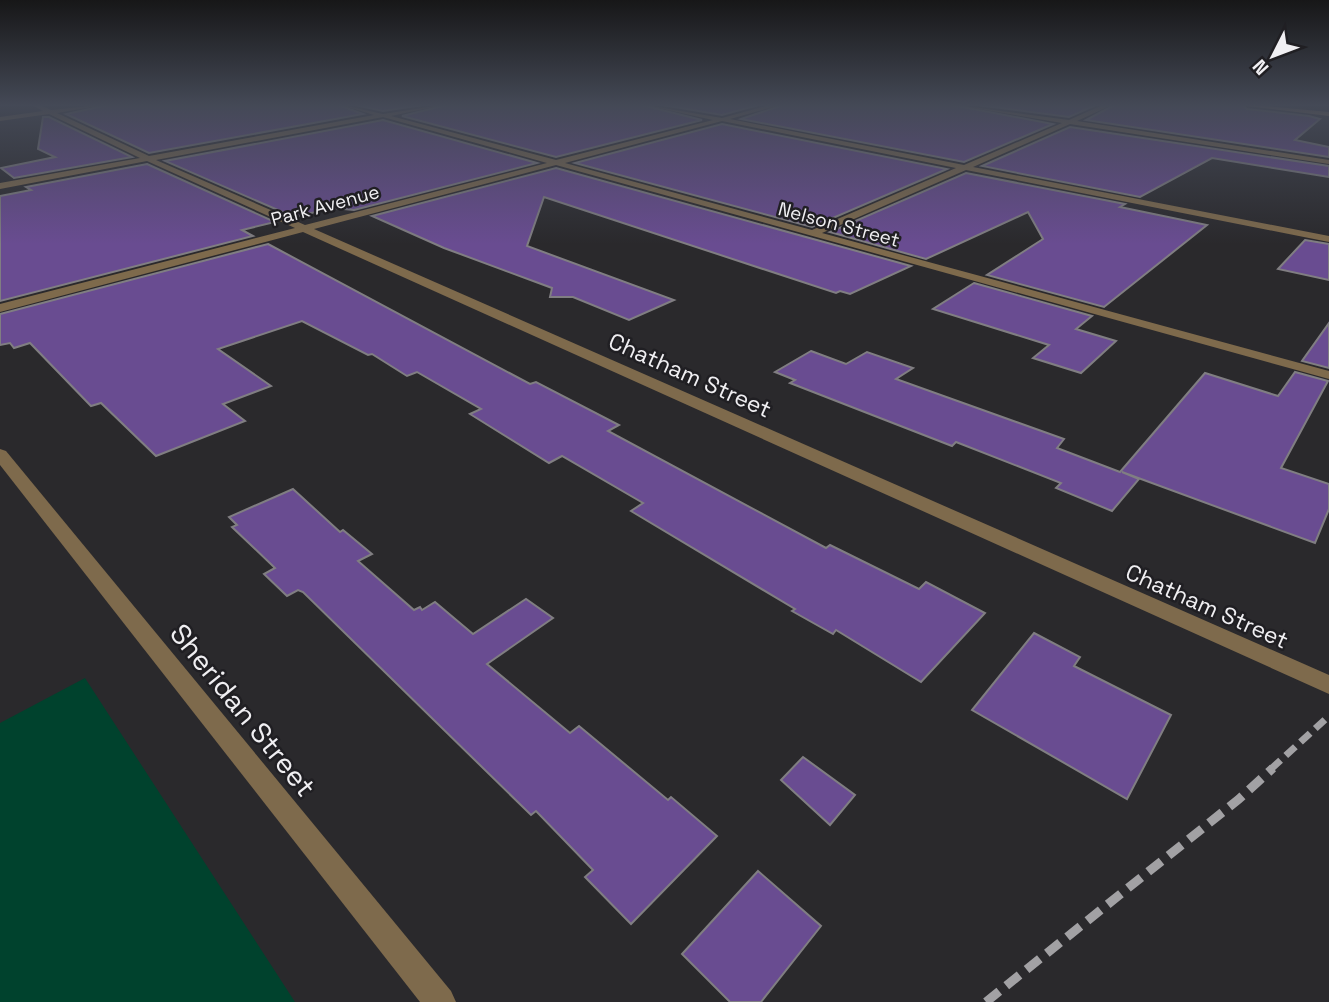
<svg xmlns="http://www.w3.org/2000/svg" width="1329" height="1002" viewBox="0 0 1329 1002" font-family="'Space Grotesk',sans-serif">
	<rect width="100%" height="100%" fill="#2a292c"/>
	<path fill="#00422d" d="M85,678l210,324h-295v-279z"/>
	<g fill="#694c91" stroke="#807e82" stroke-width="2">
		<path d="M112,104h224l27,10 -214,39 -83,-39z"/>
		<path d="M351,104h78l-46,7z"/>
		<path d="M450,104h188l64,16 -146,37 -154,-41z"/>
		<path d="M657,104h105l-40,11z"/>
		<path d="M786,104h161l106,20 -89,38 -223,-43z"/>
		<path d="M970,104h128l-29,13z"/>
		<path d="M1116,104h125l6,5 62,7 11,3 -25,21 34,7v10l-243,-37z"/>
		<path d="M43,117h6l83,40 -118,21 -13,-10 54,-11 -17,-8z"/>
		<path d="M383,120l154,43 -183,47 -21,-2 -39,9 -129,-56z"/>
		<path d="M722,124l225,45 -135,58 -237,-64z"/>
		<path d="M1070,127l259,39v11l-117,-19 -72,39 -158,-31z"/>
		<path d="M147,164l128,58 -33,8 11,6 -253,65v-105l31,-6 -5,-3z"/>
		<path d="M556,168l355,98 -61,28 -10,-3 -4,2 -292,-96 -17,49 147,54 -45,20 -56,-23h-23l2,-9 -108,-40 -72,-32z"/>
		<path d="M966,173l159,31 -5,3 87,18 -103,82 -117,-32 56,-36 -15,-27 -102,47 -96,-27z"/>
		<path d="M1305,240l24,4v36l-51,-11z"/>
		<path d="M268,244l262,140 6,-2 83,43 -11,6 218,117 4,-3 89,44 7,-7 59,31 -64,69 -85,-52 -3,4 -41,-23 3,-2 -164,-98 12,-8 -81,-47 -13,7 -79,-49 11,-5 -64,-37 -10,4 -35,-22 -4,1 -66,-34 -84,28 53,37 -48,18 22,17 -89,35 -55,-53 -10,3 -61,-63 -16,5 -4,-5 -10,2v-31z"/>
		<path d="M974,283l118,33 -16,13 40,12 -35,32 -48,-15 16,-13 -116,-36z"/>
		<path d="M1329,323v45l-27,-7z"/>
		<path d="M811,351l35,13 21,-12 46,16 -17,11 168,60 -7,9 63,24 85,-99 73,23 17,-24 33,9 -47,87 48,16v25l-14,34 -193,-71 17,7 -27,32 -56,-23 5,-5 -105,-41 -4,4 -162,-63 5,-3 -20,-8z"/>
		<path d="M293,489l47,43 3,-2 29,24 -14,7 56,49 6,-3 2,3 13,-8 38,32 53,-35 27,19 -66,46 83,69 9,-7 89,74 3,-3 46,39 -86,88 -46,-47 8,-7 -57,-59 -5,4 -228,-223 -5,-2 -11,6 -23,-22 11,-6 -43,-41 5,-2 -8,-8z"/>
		<path d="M1034,633l46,24 -6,9 97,49 -44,84 -155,-89z"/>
		<path d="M803,757l52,38 -25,30 -49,-45z"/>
		<path d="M758,871l63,55 -60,76h-31l-48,-48z"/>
	</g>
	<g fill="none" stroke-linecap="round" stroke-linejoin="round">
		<g fill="#7e6a4c" fill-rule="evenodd">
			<path d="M30,104h8l13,6 59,-6 -53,9 92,43 225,-41 -36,-11 45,10 65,-10 -57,12 165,44 157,-40 -73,-16 82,14 51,-14h11l-54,15 234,46 98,-42 -113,-19 120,16 36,-16h9l-37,17 252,39v4l-259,-40 -97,43 356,69v6l-363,-72 -144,63 507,138v8l-773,-214 -242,64 1015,446v19l-1026,-462 -303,80v-8l295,-76 -148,-67 -147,28v-6l140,-25 -91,-44 -49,7v-4l43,-6zM383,117l164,46 -242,62 -149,-65zM722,121l234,47 -144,62 -247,-67z"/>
			<path d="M0,449l6,2 445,540 5,11h-36l-420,-537z"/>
		</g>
		<path fill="#ad8e5d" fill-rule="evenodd" d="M1244,104l85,8v4l-82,-10z"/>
		<path stroke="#a2a1a4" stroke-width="7" stroke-dasharray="13 7" stroke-linecap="butt" d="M1271,769l58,-53"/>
		<path stroke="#a2a1a4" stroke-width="9" stroke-dasharray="17 9" stroke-linecap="butt" d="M986,1002l253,-203 34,-31"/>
	</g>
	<linearGradient id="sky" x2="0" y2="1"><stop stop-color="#171718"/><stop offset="0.43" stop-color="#444956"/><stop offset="1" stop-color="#444956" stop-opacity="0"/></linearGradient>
	<rect width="1329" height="244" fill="url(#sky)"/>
	<g text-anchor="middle" stroke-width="5" stroke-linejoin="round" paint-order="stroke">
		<g font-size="19" fill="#f0eff2" stroke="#201f23">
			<text transform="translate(325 205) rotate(-15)" y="7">Park Avenue</text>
			<text transform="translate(839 224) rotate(15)" y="7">Nelson Street</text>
		</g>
		<g font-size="23" fill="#f0eff2" stroke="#201f23">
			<text transform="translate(690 375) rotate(24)" y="8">Chatham Street</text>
			<text transform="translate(1207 606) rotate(24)" y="8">Chatham Street</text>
		</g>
		<g font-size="28" fill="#f0eff2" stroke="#201f23">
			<text transform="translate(243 710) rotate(51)" y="10">Sheridan Street</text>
		</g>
	</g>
	<g transform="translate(1273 56) rotate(228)" stroke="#201f23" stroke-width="5" paint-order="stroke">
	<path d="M0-5L12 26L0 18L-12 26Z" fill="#f0eff2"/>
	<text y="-10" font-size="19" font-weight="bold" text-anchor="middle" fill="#f0eff2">N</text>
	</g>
</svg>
